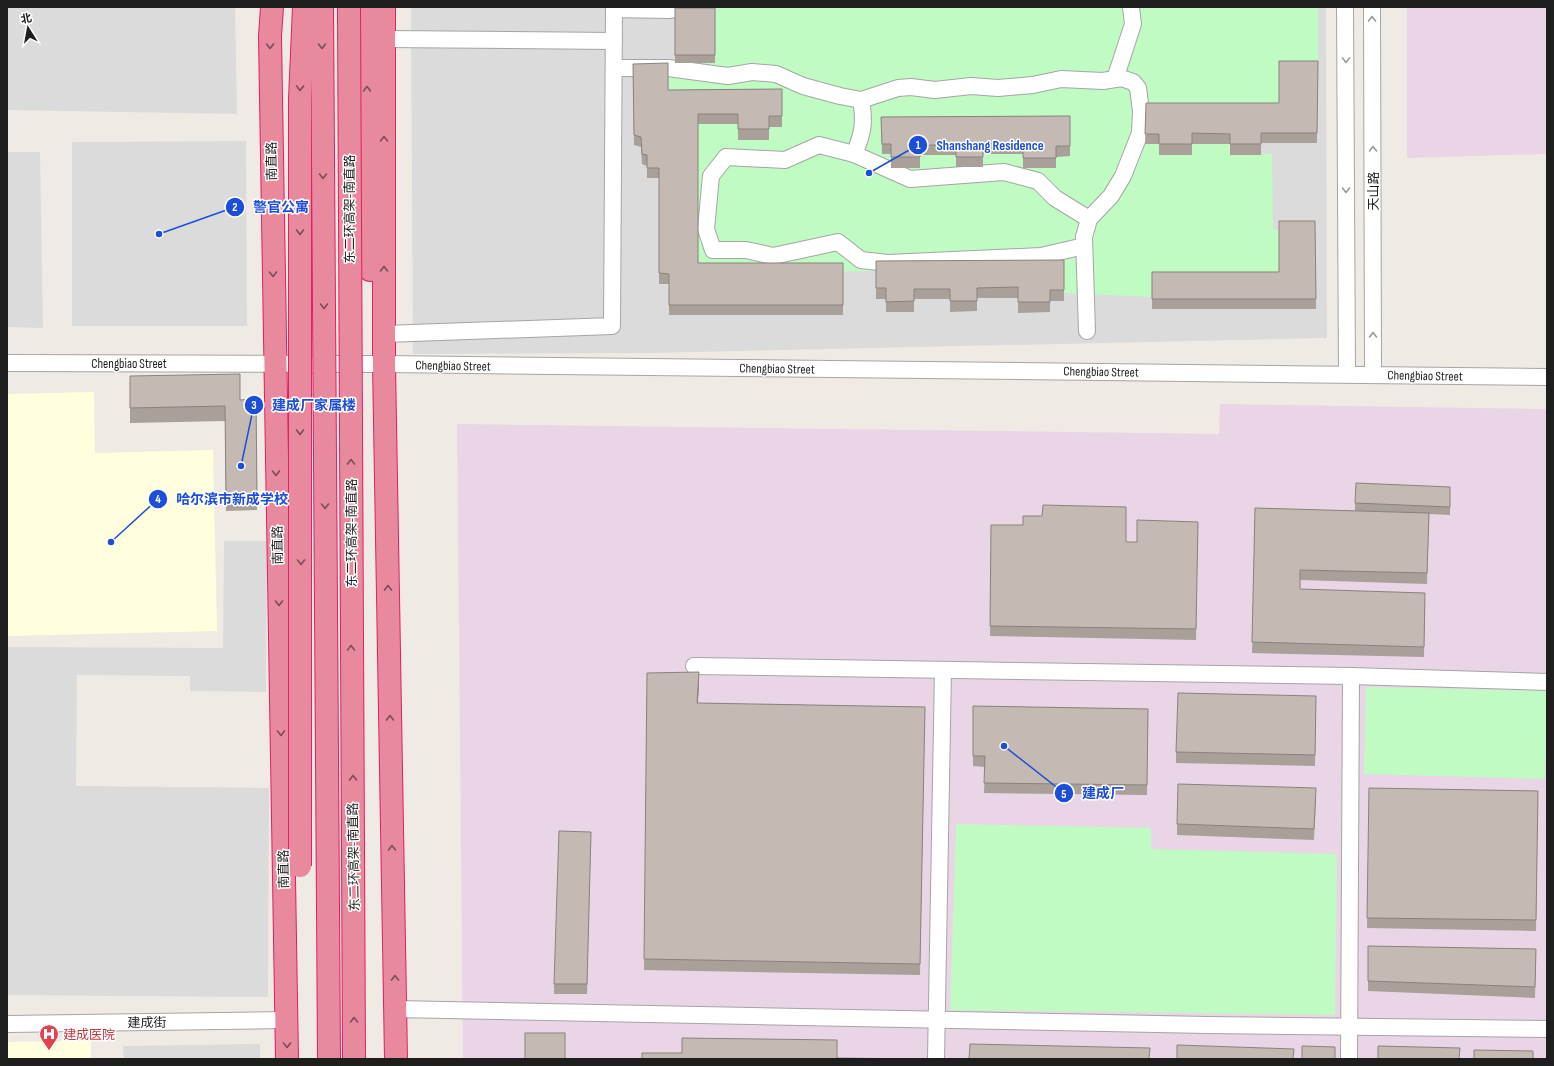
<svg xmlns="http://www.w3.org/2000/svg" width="1554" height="1066" viewBox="0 0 1554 1066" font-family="'Sofia Sans Condensed','Noto Sans SC',sans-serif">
	<rect width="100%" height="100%" fill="#efebe4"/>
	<g fill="#dcdbdb">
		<path d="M7,7h228l2,107 -230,-4z"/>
		<path d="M411,7h915l1,331 -677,15 -237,1z"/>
		<path d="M246,141l1,185h-175v-184z"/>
		<path d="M7,152h33l3,176 -36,-1z"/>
		<path d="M224,541h43l-1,151 -76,-1v-15l-113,-1 -1,111 193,2 -1,209 -261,-2v-348l216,1z"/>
		<path d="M260,1044v15h-136l-1,-13z"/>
	</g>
	<g fill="#e9d5e6">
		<path d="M1407,7h140v147l-140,4z"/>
		<path d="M1220,404l327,5v650h-1084l-6,-635 762,10z"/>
	</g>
	<g fill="#fffedd">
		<path d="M94,392l1,61 118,-3 4,181 -210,5v-242z"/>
		<path d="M91,1041v18h-84v-17z"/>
	</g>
	<g fill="#bffbc2" fill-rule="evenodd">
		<path d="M670,7h648v65l-39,42 -134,30h14l33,11v-11h38v11l42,-1 1,75 6,2v51l-127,15 -88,-4 -188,-22 -178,2v-149h40v16l31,-13h13l-114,-27 1,-38 46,1v-47zM1070,126v30l-14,1 -1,11 -32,-14h-40l-27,13v-12h-36l-29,13v-14h-9z"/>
		<path d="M1366,687l181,4 -2,88 -181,-5z"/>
		<path d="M956,824l195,4v21l186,5 -2,161 -385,-5z"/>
	</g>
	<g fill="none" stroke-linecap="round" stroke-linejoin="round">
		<g stroke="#a5a5a5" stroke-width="18">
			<g id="minor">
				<path d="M1345,7l2,367"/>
				<path d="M1372,7l1,367"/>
				<path d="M614,9l54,1 19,-3"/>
				<path d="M384,39l230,2"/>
				<path d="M614,68h54l60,8 24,-4 24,2 27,12 37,10 21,4 37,-12 13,-1 24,3 36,-4 27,2 35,-3 28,-6 42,2 18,-3 12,4 5,6 3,23 -1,22 -17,43 -12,20 -22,23 -5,18 3,94"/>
				<path d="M1115,79l18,-55 -2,-17"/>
				<path d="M854,154c9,-20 11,-32 7,-54"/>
				<path d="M1080,247l-39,9 -153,7 -27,-3 -23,-18 -65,14 -27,-6h-33l-7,-21 5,-53 15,-19 59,3 34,-15 35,9 56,25 94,-7 34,9 17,17 34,21"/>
				<path d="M384,334l228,-8 2,-319"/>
				<path d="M7,363l377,1 1163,13"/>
				<path d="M694,666l657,10 -2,383"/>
				<path d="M1351,676l196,6"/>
				<path d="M395,1009l812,16 340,4"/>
				<path d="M7,1024l279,-4"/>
				<path d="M936,1059l7,-389"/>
			</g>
		</g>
		<g stroke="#df1f67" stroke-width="24">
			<g id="highway">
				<path d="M272,7l-2,29 17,1023"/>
				<path d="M367,7l1,205 2,58"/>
				<path d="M384,7v357l12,695"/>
			</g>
		</g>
		<use href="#minor" stroke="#fff" stroke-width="16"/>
		<use href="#highway" stroke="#e9899e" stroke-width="22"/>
		<g stroke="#df1f67" stroke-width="24" stroke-linecap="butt">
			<g id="highway-bridge">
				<path d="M322,7l7,1052"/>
				<path d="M349,7l5,1052"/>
				<path d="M300,866v-767l4,-92"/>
			</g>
		</g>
		<use href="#highway-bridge" stroke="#e9899e" stroke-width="22"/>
	</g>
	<g fill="#a9a09a">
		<rect x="675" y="8" width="40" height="55"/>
		<path d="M1318,61l-1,82h-56v12h-31v-11h-38v11h-33v-11h-14l1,-41h133z"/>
		<path d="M633,64l35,26 114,-1v38h-13v13h-31v-16h-40v139h145v52h-174v-31h-10v-106h-12v-12l-5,-2 -1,-17 -7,-2z"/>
		<path d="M1070,116v40l-14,1v11h-33v-14h-40v13h-27v-12h-36v13h-29v-14h-9l-1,-37z"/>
		<path d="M1315,221l1,88h-164v-37h127z"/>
		<path d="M1064,260v41h-14v11l-32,1v-15h-41v13l-27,1v-13h-36v13h-28v-13h-10v-38z"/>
		<path d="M130,376l110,24 16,-1 1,111 -31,1 -1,-90 -95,2z"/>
		<path d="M1450,487v28l-21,-1 -2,70 -127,-4v9l125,14 -1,54 -172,-4 3,-145 100,3v-8z"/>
		<path d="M1198,522l-2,118 -206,-4 1,-111 135,17h11z"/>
		<path d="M647,673l52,10 -1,20 227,4 -5,268 -276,-5z"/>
		<path d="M973,706l175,3 -1,86 -163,-2 1,-26 -12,-1z"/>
		<path d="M1316,707l-1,59 -139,-3v-11z"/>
		<path d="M1369,788l169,3 -2,140 -169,-3z"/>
		<path d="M1316,798l-2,42 -137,-5v-11z"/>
		<path d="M591,832l-4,162h-33v-10z"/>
		<path d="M1368,946l168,3 -1,49 -167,-7z"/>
	</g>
	<path fill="#89827d" d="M699,672v11l-2,30v-10z"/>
	<g fill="#c4bab3" stroke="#89827d">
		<rect x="675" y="8" width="40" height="47"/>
		<path d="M1279,61h39l-1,72h-56v11h-31v-10l-38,-1v11h-33v-10h-14l1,-31h133z"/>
		<path d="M668,63v27l114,-1v27h-13v13h-31v-15h-40v149h145v42h-174v-31l-10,-1v-105h-12v-13l-5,-1 -1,-17 -7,-2 -1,-71z"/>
		<path d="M1070,116v30h-14v12h-33v-15l-40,1v13h-27v-12h-36v12h-29v-13h-9l-1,-27z"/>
		<path d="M1279,221h36l1,78h-164v-27h127z"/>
		<path d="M1064,260v30h-14v12h-32v-15l-41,1v13h-27v-12h-36v12l-28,1v-14h-10v-27z"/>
		<path d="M240,374v26l16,-1 1,96h-31l-1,-89 -95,2v-32z"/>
		<path d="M1356,483l94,4v20l-95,-4z"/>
		<path d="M1043,505l83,2v35h11v-22l61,2 -2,107 -206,-3 1,-101h32v-9h19z"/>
		<path d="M1255,508l174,5 -2,60 -127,-3v19l125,4 -1,54 -172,-5z"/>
		<path d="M699,672l-2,31 228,4 -5,257 -276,-5 3,-286z"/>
		<path d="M1178,693l138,3 -1,59 -139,-3z"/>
		<path d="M973,706l175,3 -1,76 -163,-2 1,-27h-12z"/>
		<path d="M1178,784l138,4 -2,41 -137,-5z"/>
		<path d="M1369,788l169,3 -2,129 -169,-2z"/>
		<path d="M559,831l32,1 -4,152h-33z"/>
		<path d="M1368,946l168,3 -1,38 -167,-6z"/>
		<rect x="525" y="1033" width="40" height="26"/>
		<path d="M682,1038l155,2v18l82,1h-277v-6h40z"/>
		<path d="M970,1044l180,4 -1,11h-180z"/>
		<path d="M1177,1045l117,4 -1,10h-116z"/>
		<path d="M1302,1046l33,1v12h-33z"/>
		<path d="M1378,1046l82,2 -1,11h-81z"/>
		<path d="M1474,1050l59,1v8h-59z"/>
	</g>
	<defs><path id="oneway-chevron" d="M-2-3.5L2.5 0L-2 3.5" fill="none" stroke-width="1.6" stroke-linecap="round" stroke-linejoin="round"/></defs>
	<g stroke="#9a9a9a">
		<use href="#oneway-chevron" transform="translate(1372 19) rotate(-90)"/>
		<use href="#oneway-chevron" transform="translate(1346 60) rotate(90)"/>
		<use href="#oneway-chevron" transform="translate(1373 149) rotate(-90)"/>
		<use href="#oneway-chevron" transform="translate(1346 190) rotate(90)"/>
		<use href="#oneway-chevron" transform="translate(1373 335) rotate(-90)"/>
	</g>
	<g stroke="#794e58">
		<use href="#oneway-chevron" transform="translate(270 46) rotate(89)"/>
		<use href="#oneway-chevron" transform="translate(322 46) rotate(90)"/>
		<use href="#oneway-chevron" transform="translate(300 88) rotate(92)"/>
		<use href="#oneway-chevron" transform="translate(367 89) rotate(-90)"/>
		<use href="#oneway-chevron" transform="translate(384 139) rotate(-90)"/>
		<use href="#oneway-chevron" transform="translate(323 176) rotate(90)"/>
		<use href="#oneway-chevron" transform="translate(300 232) rotate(90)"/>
		<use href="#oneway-chevron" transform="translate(384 269) rotate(-90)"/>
		<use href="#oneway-chevron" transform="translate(273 274) rotate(89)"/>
		<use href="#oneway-chevron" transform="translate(324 306) rotate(90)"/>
		<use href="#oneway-chevron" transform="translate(300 432) rotate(90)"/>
		<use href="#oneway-chevron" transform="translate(351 462) rotate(-90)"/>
		<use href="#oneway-chevron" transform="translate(276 473) rotate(89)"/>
		<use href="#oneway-chevron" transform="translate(325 506) rotate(90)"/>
		<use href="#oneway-chevron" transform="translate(301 562) rotate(90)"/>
		<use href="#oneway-chevron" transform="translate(388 588) rotate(-91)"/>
		<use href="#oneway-chevron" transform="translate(279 603) rotate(89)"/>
		<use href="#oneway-chevron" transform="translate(351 648) rotate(-90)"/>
		<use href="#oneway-chevron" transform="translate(390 718) rotate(-91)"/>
		<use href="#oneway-chevron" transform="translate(281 733) rotate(89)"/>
		<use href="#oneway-chevron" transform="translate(353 778) rotate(-91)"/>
		<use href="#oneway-chevron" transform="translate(392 848) rotate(-91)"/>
		<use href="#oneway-chevron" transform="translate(395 978) rotate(-91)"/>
		<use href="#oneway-chevron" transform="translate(354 1020) rotate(-90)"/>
		<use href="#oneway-chevron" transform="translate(287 1045) rotate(89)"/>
	</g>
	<defs>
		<g id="hospital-pin" transform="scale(1)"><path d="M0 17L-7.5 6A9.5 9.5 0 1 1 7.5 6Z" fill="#e0444e" stroke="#fff"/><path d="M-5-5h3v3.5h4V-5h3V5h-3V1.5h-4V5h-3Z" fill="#fff"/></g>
	</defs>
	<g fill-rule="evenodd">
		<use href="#hospital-pin" x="49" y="1034"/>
	</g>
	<g text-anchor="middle" stroke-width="3" stroke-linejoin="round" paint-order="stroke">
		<g font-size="13" fill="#1e1e1e" stroke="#fff">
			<text transform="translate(271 161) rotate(-91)" y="5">南直路</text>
			<text transform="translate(1373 191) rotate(-90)" y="5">天山路</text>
			<text transform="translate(349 209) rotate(-90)" y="5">东二环高架-南直路</text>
			<text x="129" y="368">Chengbiao Street</text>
			<text transform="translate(453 365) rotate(1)" y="5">Chengbiao Street</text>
			<text transform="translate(777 368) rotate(1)" y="5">Chengbiao Street</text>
			<text transform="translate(1101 371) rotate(1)" y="5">Chengbiao Street</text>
			<text transform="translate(1425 375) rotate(1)" y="5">Chengbiao Street</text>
			<text transform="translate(351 533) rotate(-90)" y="5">东二环高架-南直路</text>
			<text transform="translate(277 545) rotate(-91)" y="5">南直路</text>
			<text transform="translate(353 857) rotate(-91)" y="5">东二环高架-南直路</text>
			<text transform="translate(283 869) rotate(-91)" y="5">南直路</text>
			<text transform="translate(147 1022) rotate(-1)" y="5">建成街</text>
		</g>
		<g font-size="13" fill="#be3a42" stroke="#fff" text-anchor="start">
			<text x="63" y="1039">建成医院</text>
		</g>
	</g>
	<path fill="none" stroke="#1d4ed8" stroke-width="1.5" d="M869 173L918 145M159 234L235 207M241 466L254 405M111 542L158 499M1004 746L1064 793"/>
	<g fill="#1d4ed8" stroke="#fff" stroke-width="1.5">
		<circle cx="869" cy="173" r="4"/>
		<circle cx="159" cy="234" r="4"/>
		<circle cx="241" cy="466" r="4"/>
		<circle cx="111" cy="542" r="4"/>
		<circle cx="1004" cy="746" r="4"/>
		<circle cx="918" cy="145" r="10"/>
		<circle cx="235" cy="207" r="10"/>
		<circle cx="254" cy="405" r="10"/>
		<circle cx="158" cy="499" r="10"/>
		<circle cx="1064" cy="793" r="10"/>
	</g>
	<g font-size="12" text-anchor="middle" font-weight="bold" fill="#fff">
		<text x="918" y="149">1</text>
		<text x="235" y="211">2</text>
		<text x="254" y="409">3</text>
		<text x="158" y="503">4</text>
		<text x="1064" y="798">5</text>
	</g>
	<g font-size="14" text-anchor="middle" font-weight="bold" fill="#1d4ed8" stroke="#fff" stroke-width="3" stroke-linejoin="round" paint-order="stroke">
		<text x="990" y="150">Shanshang Residence</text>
		<text x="281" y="212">警官公寓</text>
		<text x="314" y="410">建成厂家属楼</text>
		<text x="232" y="504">哈尔滨市新成学校</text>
		<text x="1103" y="798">建成厂</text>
	</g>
	<rect width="1554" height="1066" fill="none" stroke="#1e1e1e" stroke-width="16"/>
	<g transform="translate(28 28) rotate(349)" stroke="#ffffff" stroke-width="3" paint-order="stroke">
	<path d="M0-3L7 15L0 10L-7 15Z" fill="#1e1e1e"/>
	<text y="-6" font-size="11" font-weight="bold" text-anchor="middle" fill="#1e1e1e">北</text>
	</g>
</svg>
